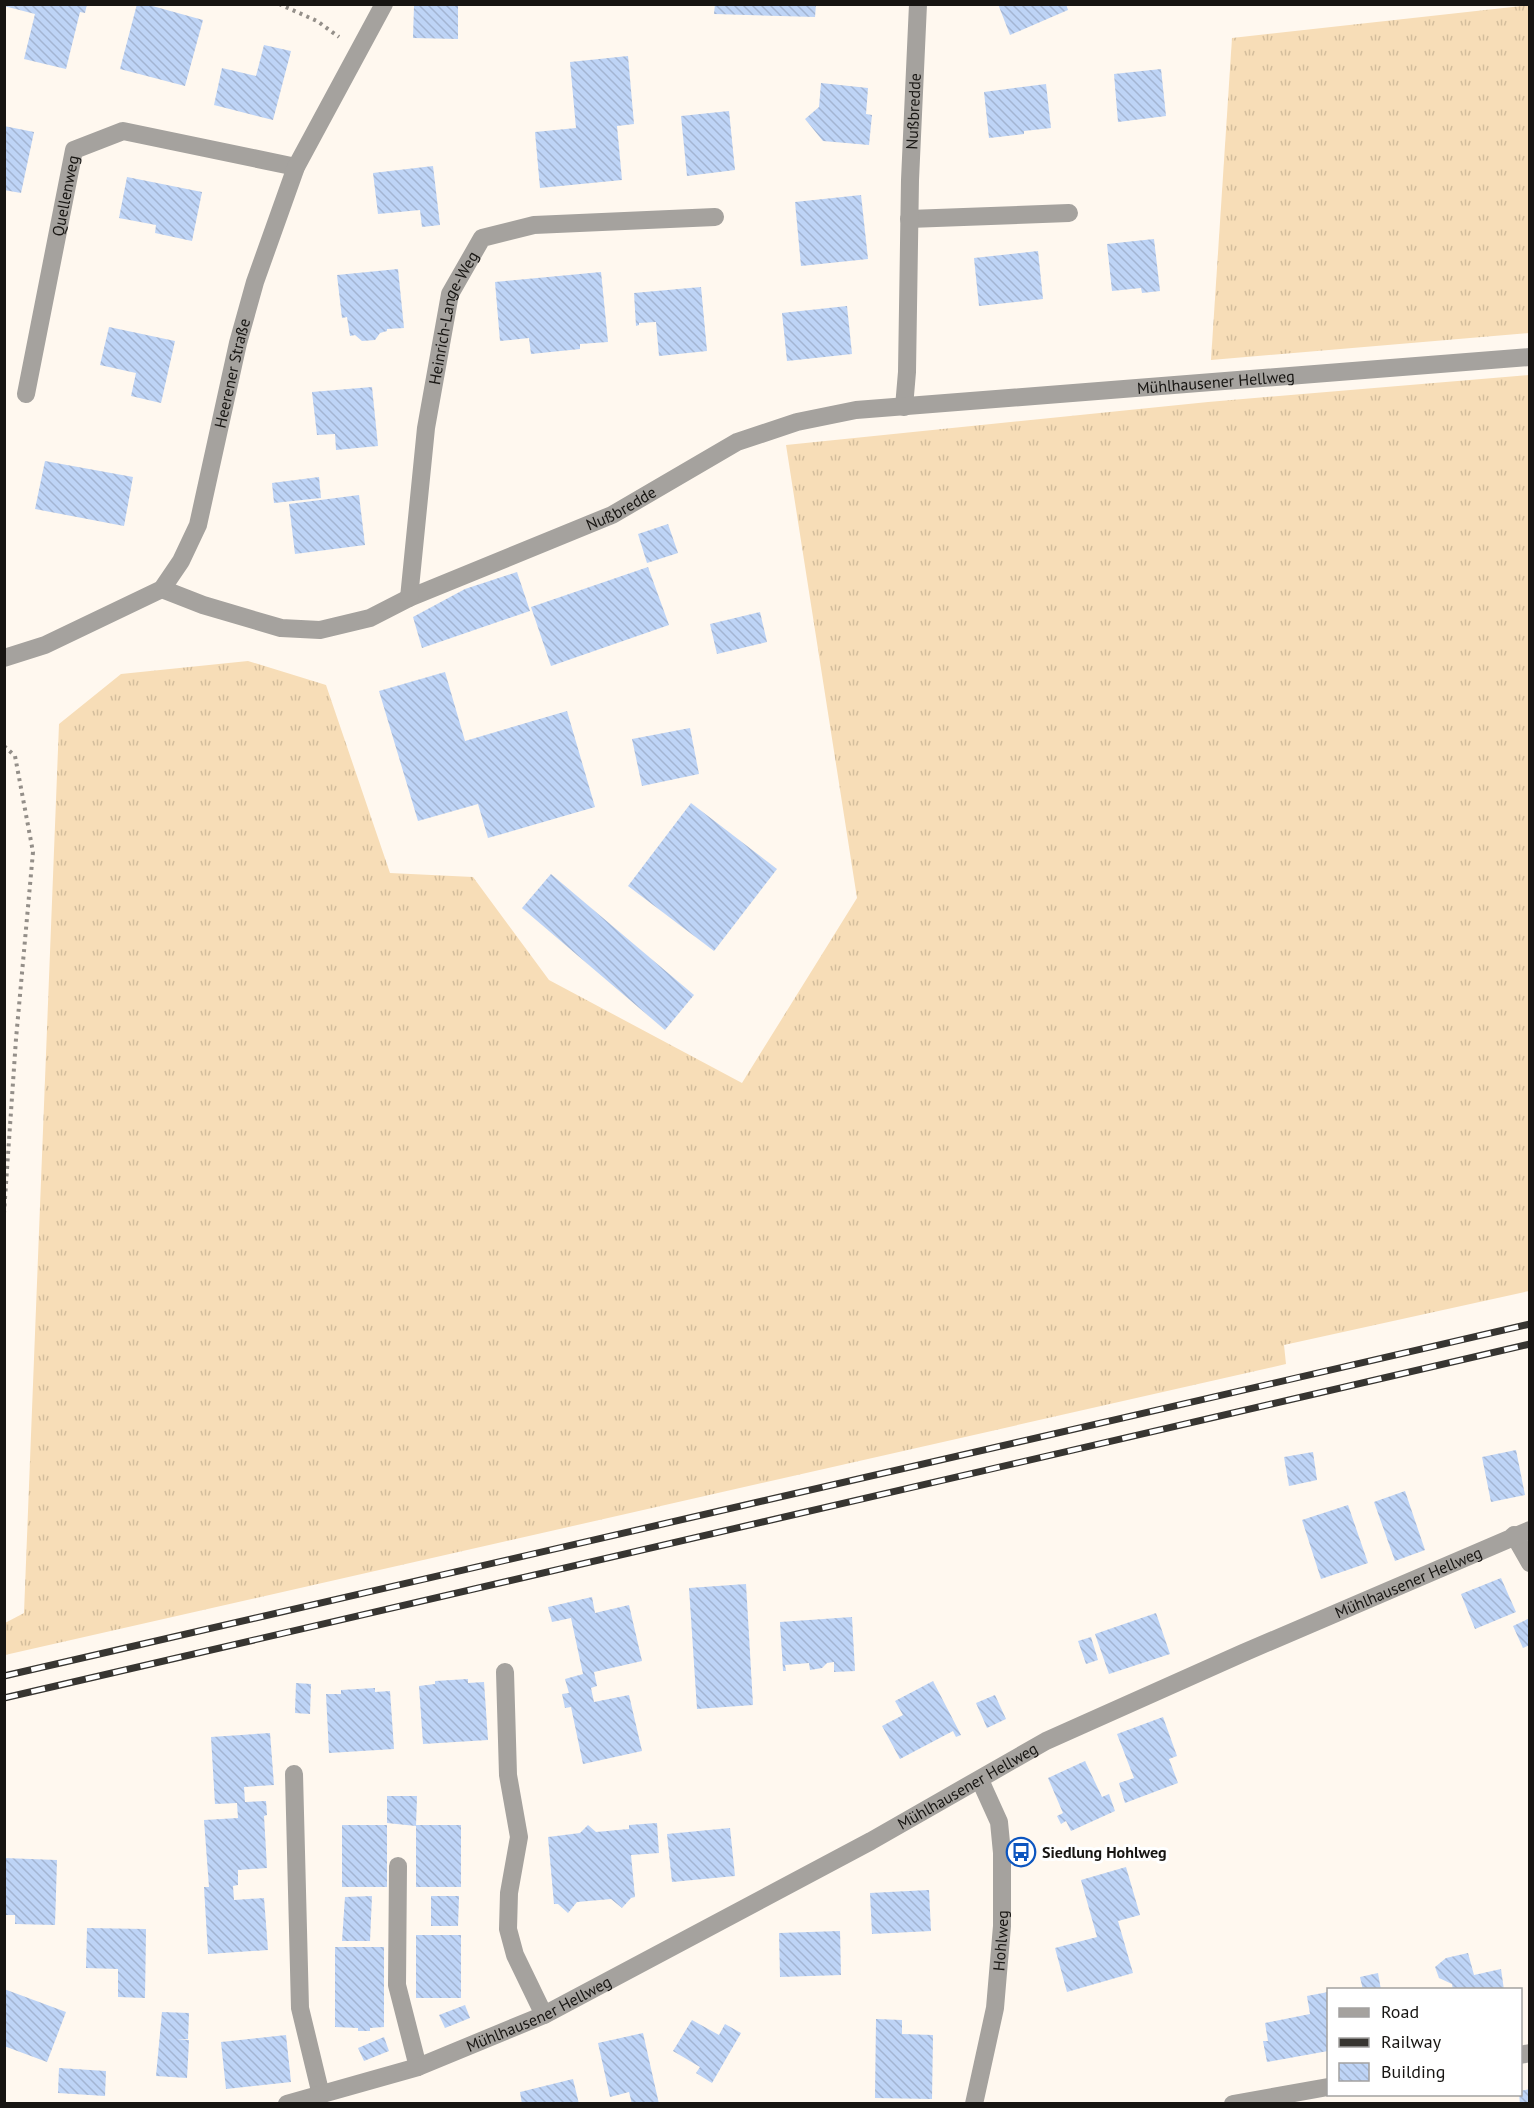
<svg xmlns="http://www.w3.org/2000/svg" width="1534" height="2108" viewBox="0 0 1534 2108" font-family="'PT Sans',sans-serif">
	<defs>
		<pattern id="grass-tufts" width="24" height="20" patternUnits="userSpaceOnUse" patternTransform="scale(1.5)"><rect width="24" height="20" fill="#f7ddb7"/><path d="M3 7l-1-3M5 7V3M7 7l1-3M15 17l-1-3M17 17v-4M19 17l1-3" fill="none" stroke="#d3bd9c"/></pattern>
		<pattern id="building-back-hatch" width="6" height="6" patternUnits="userSpaceOnUse" patternTransform="scale(1.5)"><rect width="6" height="6" fill="#bed4f6"/><path d="M-1 5l2 2M0 0l6 6M5-1l2 2" fill="none" stroke="#a3b5d2"/></pattern>
	</defs>
	<rect width="100%" height="100%" fill="#fff8ef"/>
	<g fill="url(#grass-tufts)">
		<path d="M1530,5l-1,328 -318,27 21,-322z"/>
		<path d="M1529,375v916l-245,54 2,19 -1281,291v-32l19,-10 35,-889 62,-50 127,-13 78,24 64,188 83,4 76,103 193,103 115,-185 -71,-453 422,-43z"/>
	</g>
	<g fill="url(#building-back-hatch)">
		<path d="M4,4h83l-2,9 -5,-1 -14,57 -42,-10 11,-45 -31,-8z"/>
		<path d="M137,4h8l58,16 -18,66 -65,-17z"/>
		<path d="M715,4h101l-1,13 -101,-3z"/>
		<path d="M998,4h68l2,6 -58,25z"/>
		<path d="M414,5h44v34l-45,-1z"/>
		<path d="M264,45l27,6 -18,69 -59,-15 8,-37 34,8z"/>
		<path d="M628,56l6,68 -17,2 5,54 -82,8 -5,-56 41,-4 -6,-66z"/>
		<path d="M1161,69l5,47 -48,6 -4,-48z"/>
		<path d="M821,83l47,5 -2,26 6,1 -3,30 -46,-4 -18,-22 14,-12z"/>
		<path d="M1046,84l5,44 -27,3v3l-35,4 -5,-46z"/>
		<path d="M729,111l6,59 -48,6 -6,-60z"/>
		<path d="M4,126l30,6 -13,61 -17,-3z"/>
		<path d="M433,166l7,59 -18,2 -2,-17 -42,4 -5,-41z"/>
		<path d="M127,177l75,15 -10,49 -37,-8 1,-8 -37,-7z"/>
		<path d="M861,195l7,64 -67,7 -6,-64z"/>
		<path d="M1154,239l6,52 -18,2 -1,-5 -29,3 -5,-47z"/>
		<path d="M1038,251l5,48 -64,7 -5,-48z"/>
		<path d="M398,269l6,59 -17,1v2l-7,2 -5,7 -13,1 -7,-6 -5,1 -3,-19 -5,1 -5,-43z"/>
		<path d="M601,272l7,70 -28,2v5l-49,5 -2,-16 -29,3 -5,-59z"/>
		<path d="M701,287l6,64 -48,5 -3,-34 -17,1v2l-3,1 -2,-33z"/>
		<path d="M847,306l5,48 -65,7 -5,-48z"/>
		<path d="M109,327l66,14 -14,62 -30,-7 5,-23 -36,-8z"/>
		<path d="M372,387l6,59 -42,4 -1,-16 -18,1 -5,-43z"/>
		<path d="M45,461l88,16 -9,49 -89,-17z"/>
		<path d="M319,477l2,21 -47,5 -2,-20z"/>
		<path d="M359,495l6,50 -70,9 -6,-50z"/>
		<path d="M668,524l10,29 -31,10 -9,-29z"/>
		<path d="M648,567l21,58 -118,41 -20,-59z"/>
		<path d="M517,572l13,39 -108,37 -9,-31 52,-28z"/>
		<path d="M760,612l7,30 -50,12 -7,-30z"/>
		<path d="M445,672l20,69 102,-30 28,96 -107,31 -10,-34 -60,17 -39,-130z"/>
		<path d="M690,728l9,46 -57,12 -10,-47z"/>
		<path d="M691,803l86,66 -63,82 -86,-65z"/>
		<path d="M551,874l143,121 -29,35 -143,-122z"/>
		<path d="M1516,1450l9,45 -34,7 -9,-45z"/>
		<path d="M1313,1452l4,28 -28,6 -5,-29z"/>
		<path d="M1405,1491l20,59 -30,11 -21,-59z"/>
		<path d="M1348,1505l20,58 -47,16 -19,-59z"/>
		<path d="M1501,1578l15,34 -41,17 -14,-35z"/>
		<path d="M746,1584l7,121 -56,4 -8,-121z"/>
		<path d="M592,1597l3,16 34,-8 13,56 -48,11 3,14 -6,2 3,14 35,-7 13,56 -59,13 -12,-57 -6,1 -3,-14 7,-1 -4,-14 18,-5 -12,-56 -19,4 -4,-15z"/>
		<path d="M1156,1613l14,41 -61,20 -14,-40z"/>
		<path d="M852,1617l3,54 -21,1v-10l-7,1 -5,5 -12,2 -1,-7 -24,2 1,6h-3l-3,-49z"/>
		<path d="M1530,1618v27l-7,3 -10,-22z"/>
		<path d="M1091,1637l7,23 -12,4 -8,-23z"/>
		<path d="M468,1679v4l16,-1 4,58 -65,4 -4,-58 16,-2v-3z"/>
		<path d="M933,1681l28,54 -5,2 -3,-6 -53,28 -18,-33 21,-11 -8,-14z"/>
		<path d="M296,1683l15,1 -1,30 -15,-1z"/>
		<path d="M375,1688v4l15,-1 4,58 -65,4 -3,-59h15v-4z"/>
		<path d="M995,1695l11,24 -19,9 -11,-25z"/>
		<path d="M1163,1717l14,39 -8,3 9,24 -53,20 -6,-20 15,-5 -17,-44z"/>
		<path d="M270,1733l4,52 -30,2 1,15 21,-1 1,14 -3,1 3,52 -29,2v15l-5,1 1,14 30,-2 4,52 -60,4 -4,-67h5l-5,-67 34,-2 -1,-15 -22,1 -4,-67z"/>
		<path d="M1085,1761l17,36 7,-3 6,17 -44,20 -5,-10 -5,3 -4,-8 6,-3 -15,-35z"/>
		<path d="M387,1796h30l-1,30 -29,-3z"/>
		<path d="M657,1823l2,30 -28,2 4,42 -4,1 -9,10 -11,-9 -34,3 -9,11 -10,-9h-4l-6,-67 32,-4 8,-8 8,7 33,-3v-4z"/>
		<rect x="342" y="1825" width="45" height="62"/>
		<rect x="416" y="1825" width="45" height="62"/>
		<path d="M730,1828l5,48 -63,6 -5,-48z"/>
		<path d="M4,1858l53,2 -2,65 -40,-1v-9h-11z"/>
		<path d="M1126,1867l14,48 -22,6 15,52 -66,19 -12,-44 42,-11 -16,-57z"/>
		<path d="M929,1890l2,41 -59,3 -2,-41z"/>
		<path d="M372,1896l-2,45h-28l3,-44z"/>
		<path d="M431,1896h28l-1,30h-27z"/>
		<path d="M87,1928l59,1 -1,69 -27,-1v-28l-32,-1z"/>
		<path d="M840,1931l1,44 -61,2 -1,-44z"/>
		<rect x="416" y="1935" width="45" height="63"/>
		<path d="M335,1947h49v80l-14,1v3h-12v-3l-23,-1z"/>
		<path d="M1468,1953l6,22 27,-6 3,21h-51l-1,-6 -13,-6 -4,-11 11,-9z"/>
		<path d="M1378,1973l3,17h-18l-3,-13z"/>
		<path d="M4,1989l62,23 -19,50 -43,-16z"/>
		<path d="M1328,1992v59l-61,11 -4,-21h5l-3,-18 45,-9 -3,-18z"/>
		<path d="M465,2005l5,13 -25,10 -6,-13z"/>
		<path d="M162,2012l27,1 -1,26 -11,1h12l-2,38 -31,-2z"/>
		<path d="M876,2019l26,1v14l31,1 -1,64 -57,-1z"/>
		<path d="M692,2020l27,15 6,-11 16,9 -29,50 -16,-10 4,-6 -27,-16z"/>
		<path d="M643,2033l16,71h-27l-3,-12 -19,5 -12,-54z"/>
		<path d="M286,2035l5,47 -65,7 -5,-47z"/>
		<path d="M384,2037l5,14 -25,10 -6,-13z"/>
		<path d="M59,2068l47,3 -1,25 -47,-3z"/>
		<path d="M573,2079l6,25h-57l-2,-12z"/>
		<path d="M1530,2089v15h-10l-1,-10h1v-3z"/>
	</g>
	<g fill="none" stroke-linecap="round" stroke-linejoin="round">
		<g stroke="#948f89" stroke-width="4" stroke-dasharray="3 4.5" stroke-linecap="butt">
			<path d="M279,4l38,17 22,16"/>
			<path d="M4,746l11,10 18,96 -17,187 -12,174"/>
		</g>
		<g stroke="#a5a29e" stroke-width="18">
			<path d="M909,219l160,-6"/>
			<path id="s1" d="M26,394l48,-244 49,-19 173,36"/>
			<path id="s2" d="M904,407l3,-35 3,-192 8,-176"/>
			<path id="s3" d="M162,589l41,16 78,23 39,2 50,-12 39,-20 203,-83 125,-73 60,-20 59,-12 674,-53"/>
			<path id="s4" d="M409,598l17,-170 24,-134 32,-56 52,-13 181,-8"/>
			<path id="s5" d="M4,658l41,-13 117,-56 19,-28 17,-36 40,-182 17,-61 41,-115 88,-163"/>
			<path d="M1514,1535l16,28"/>
			<path d="M505,1672l3,103 11,62 -10,56 -1,36 7,26 29,60"/>
			<path d="M294,1774l6,234 21,87"/>
			<path d="M398,1866l-1,119 21,82"/>
			<path d="M1520,2055l10,-2"/>
			<path id="s6" d="M287,2104l131,-37 126,-52 327,-174 175,-100 197,-88 287,-123"/>
			<path id="s7" d="M974,2104l21,-96 7,-82v-73l-3,-31 -19,-42"/>
			<path d="M1233,2104l95,-17"/>
		</g>
		<g stroke="#373531" stroke-width="7">
			<g id="rail">
				<path d="M4,1676l1526,-352"/>
				<path d="M4,1698l1526,-354"/>
			</g>
		</g>
		<use href="#rail" stroke="#fff" stroke-width="4.5" stroke-dasharray="14" stroke-linecap="butt"/>
	</g>
	<defs>
		<g id="bus-ring" transform="scale(1.5)"><circle r="9.5" fill="#fff" stroke="#0c55bf" stroke-width="1.5"/><path d="M-5-6H5V4H4V6H2V4H-2V6H-4V4H-5ZM-3.5-4V0h7V-4ZM-3.5 1.2v1.5H-2V1.2ZM2 1.2v1.5H3.5V1.2Z" fill="#0c55bf"/></g>
	</defs>
	<g fill-rule="evenodd">
		<use href="#bus-ring" x="1021" y="1852"/>
	</g>
	<g text-anchor="middle" stroke-width="6" stroke-linejoin="round" paint-order="stroke">
		<g font-size="16" fill="#171512" stroke="#fff">
			<text dy="6" stroke="none"><textPath href="#s2" startOffset="296">Nußbredde</textPath></text>
			<text dy="6" stroke="none"><textPath href="#s1" startOffset="202">Quellenweg</textPath></text>
			<text dy="6" stroke="none"><textPath href="#s4" startOffset="285">Heinrich-Lange-Weg</textPath></text>
			<text dy="6" stroke="none"><textPath href="#s5" startOffset="402">Heerener Straße</textPath></text>
			<text dy="6" stroke="none"><textPath href="#s3" startOffset="1108">Mühlhausener Hellweg</textPath></text>
			<text dy="6" stroke="none"><textPath href="#s3" startOffset="490">Nußbredde</textPath></text>
			<text dy="6" stroke="none"><textPath href="#s6" startOffset="1240">Mühlhausener Hellweg</textPath></text>
			<text dy="6" stroke="none"><textPath href="#s6" startOffset="754">Mühlhausener Hellweg</textPath></text>
			<text dy="6" stroke="none"><textPath href="#s7" startOffset="166">Hohlweg</textPath></text>
			<text dy="6" stroke="none"><textPath href="#s6" startOffset="268">Mühlhausener Hellweg</textPath></text>
		</g>
		<g font-size="16" font-weight="bold" fill="#171512" stroke="#fff" text-anchor="start">
			<text x="1042" y="1858">Siedlung Hohlweg</text>
		</g>
	</g>
	<rect width="1534" height="2108" fill="none" stroke="#171512" stroke-width="12"/>
	<rect x="1327" y="1988" width="195" height="108" fill="#ffffff" stroke="#a2a1a0" stroke-width="1.5"/>
	<rect x="1339" y="2008" width="30" height="9" fill="#a5a29e" stroke="#a2a1a0" stroke-width="1.5"/>
	<text x="1381" y="2018" font-size="18" fill="#171512">Road</text>
	<rect x="1339" y="2038" width="30" height="9" fill="#373531" stroke="#a2a1a0" stroke-width="1.5"/>
	<text x="1381" y="2048" font-size="18" fill="#171512">Railway</text>
	<rect x="1339" y="2063" width="30" height="18" fill="url(#building-back-hatch)" stroke="#a2a1a0" stroke-width="1.5"/>
	<text x="1381" y="2078" font-size="18" fill="#171512">Building</text>
</svg>
